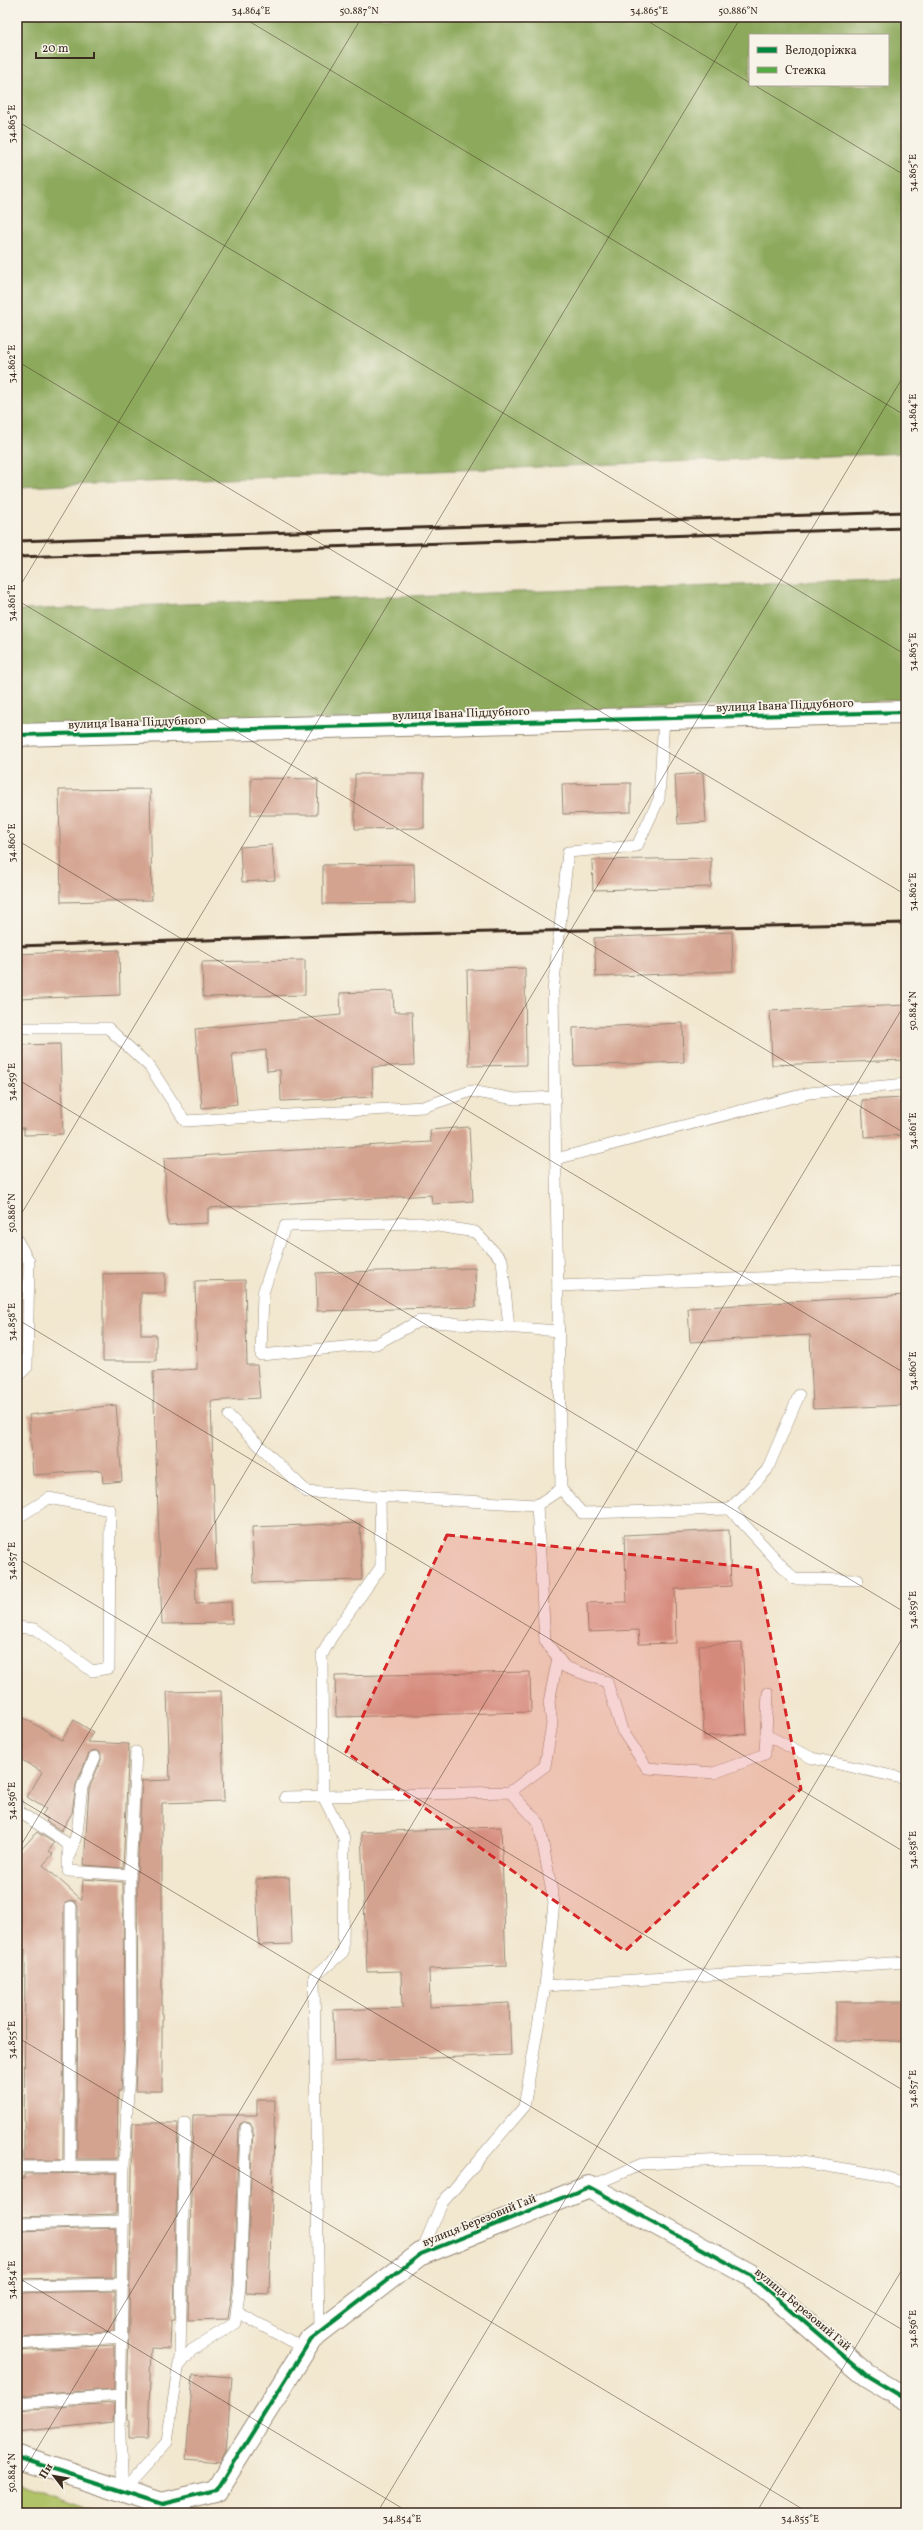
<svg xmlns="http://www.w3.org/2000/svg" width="923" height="2530" viewBox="0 0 923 2530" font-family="Vollkorn,serif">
	<rect width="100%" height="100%" fill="#f7f3e8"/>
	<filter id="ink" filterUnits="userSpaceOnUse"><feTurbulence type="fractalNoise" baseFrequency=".025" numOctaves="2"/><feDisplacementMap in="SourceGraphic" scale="8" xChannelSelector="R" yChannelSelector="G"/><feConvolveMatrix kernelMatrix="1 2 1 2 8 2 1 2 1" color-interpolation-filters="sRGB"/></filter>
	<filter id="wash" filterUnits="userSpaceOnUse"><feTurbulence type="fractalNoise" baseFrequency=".012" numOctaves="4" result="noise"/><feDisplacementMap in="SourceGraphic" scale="16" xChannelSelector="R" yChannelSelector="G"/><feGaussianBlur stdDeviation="0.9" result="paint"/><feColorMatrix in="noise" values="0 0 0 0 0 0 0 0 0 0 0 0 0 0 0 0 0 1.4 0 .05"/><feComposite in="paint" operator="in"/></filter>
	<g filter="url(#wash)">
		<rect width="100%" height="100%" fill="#f2e7cf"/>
		<path fill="#b1c367" stroke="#767642" d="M17,2484l81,29h-81z"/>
		<g fill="#8ca95c" stroke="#646a3d" fill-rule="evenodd">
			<path d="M17,17h889v436l-889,34zM750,35h138v50h-138z"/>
			<path d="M906,578v122l-889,30v-120z"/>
		</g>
		<g id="blocks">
			<g fill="#d4a390">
				<path d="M703,773l3,49 -28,2 -3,-49z"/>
				<path d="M355,774h69v54l-69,1z"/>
				<path d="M251,778l67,1 -1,36h-66z"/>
				<path d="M631,783v29l-68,2 -1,-30z"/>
				<path d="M150,789l2,111 -91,2 -2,-112z"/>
				<path d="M272,845l3,35 -33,2 -2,-35z"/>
				<path d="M711,858v29l-118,3 -1,-30z"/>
				<path d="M414,864l1,39 -92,1v-39z"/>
				<path d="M732,932l1,39 -137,6 -2,-39z"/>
				<path d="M119,950l1,45 -103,4v-45z"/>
				<path d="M305,960v35l-102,2 -1,-35z"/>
				<path d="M525,968l1,97 -57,1 -2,-96z"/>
				<path d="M393,991l1,21h18l2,53 -42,2 1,30 -92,4 -1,-31 -13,1 -1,-21 -34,4 5,50 -35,4 -7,-79 146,-14 -1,-22z"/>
				<path d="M906,1005v55l-134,5 -2,-54z"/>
				<path d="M683,1023l1,39 -110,4 -1,-38z"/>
				<path d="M60,1044l3,90 -39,1v-7h-7v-71h5v-12z"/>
				<path d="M906,1098v37l-42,2 -2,-37z"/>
				<path d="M469,1127l4,74 -41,3 -1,-9 -223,13v15l-40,2 -4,-67 267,-16 -1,-12z"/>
				<path d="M475,1268l1,39 -159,4 -1,-38z"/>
				<path d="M165,1273v20h-24v42h15v26h-53v-87z"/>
				<path d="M245,1280l2,85h10l3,33 -49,3 5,168 -21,1 1,34 35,-2 1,21 -70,1 -9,-252 44,-3 -2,-88z"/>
				<path d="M906,1295v110l-93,4 -3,-74 -120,7 -2,-34z"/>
				<path d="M116,1405l6,76 -19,2 -1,-13 -69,5 -4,-60z"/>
				<path d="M360,1523l2,57 -108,3 -2,-56z"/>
				<path d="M729,1530l2,56 -56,3 1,54 -37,1 -1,-14 -50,2 -1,-29 40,-1 -3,-67z"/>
				<path d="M742,1643l5,91 -43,2 -5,-91z"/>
				<path d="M530,1672l1,40 -195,5 -1,-41z"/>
				<path d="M221,1691l3,110 -62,2v288h-27l3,-57 -1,-159 5,-94 28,-1 -3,-88z"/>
				<path d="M17,1714l45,26 12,-20 19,12 -6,10 42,2 -6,124 -39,-3 5,-76 12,-29v-7l-6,-3 -6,4 -13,30 -4,29 -11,18 -15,-10 2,-2 -6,-4 4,-6 -19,-12 15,-25 -25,-15z"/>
				<path d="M501,1827l5,139 -77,3 1,38 79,-4 2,52 -177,7 -1,-52 69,-2 -1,-37 -34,1 -6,-140z"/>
				<path d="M37,1832l17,11 -5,8 4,3 -10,11 39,35 1,-21 40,3 1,152 -3,57h-3l-1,68h-40l1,-252 -3,-6 -4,-1 -6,3 -1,4 -1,253h-39l1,-211 -8,9v-104z"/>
				<path d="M289,1877l3,67 -33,1 -3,-66z"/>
				<path d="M836,2002h70v38l-70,1z"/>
				<path d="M257,2100h18l-6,194 -23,-1 7,-165 -3,-6 -4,-1 -6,3 -1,4 -6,157 -5,34 -40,1 5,-205h64z"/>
				<path d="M133,2123h45l-4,197h-3l-1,29 -19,-1 -3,90h-19v-18h-2z"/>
				<path d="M117,2173l-1,41 -99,3v-38h7v-5z"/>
				<path d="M116,2228l-1,49 -98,2v-48z"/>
				<path d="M115,2291v40l-98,6v-44z"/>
				<path d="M114,2345v44l-97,7v-45z"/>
				<path d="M193,2374l39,3 -6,74 -6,11 -34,-3z"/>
				<path d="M114,2403l-1,19 -96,10v-22z"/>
			</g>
		</g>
	</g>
	<g filter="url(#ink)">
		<use href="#blocks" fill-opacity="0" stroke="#968876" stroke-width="1"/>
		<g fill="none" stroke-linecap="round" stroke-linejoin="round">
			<g stroke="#968876" stroke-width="12">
				<g id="service">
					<path d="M17,1028h91l42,39 35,54 238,-14 48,-16 44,8 40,-2"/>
					<path d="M556,1159l253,-66 97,-9"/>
					<path d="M17,1240l12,21 -2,106 -10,10"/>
					<path d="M558,1286l348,-14"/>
					<path d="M509,1328l-7,-68 -27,-28 -56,-9 -134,3 -22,67 -2,62 115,-11 43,-23 140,10"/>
					<path d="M229,1416l78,76 230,13 24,-16 -8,-498 15,-139 69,-6 22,-47 5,-81"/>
					<path d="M561,1489l21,24 148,-4 37,-39 32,-75"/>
					<path d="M537,1505l8,136 20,26 42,15 15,48 25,38 67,5 51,-19 3,-61"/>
					<path d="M730,1509l64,70 64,1"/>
					<path d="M17,1518l32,-20 61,12 -1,158 -17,3 -57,-42 -18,-2"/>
					<path d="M766,1735l46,23 94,21"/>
					<path d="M510,1792l35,-26 7,-42 -3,-22 9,-44"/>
					<path d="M285,1797l225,-5 29,31 15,80 -9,83 -21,121 -82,96 -21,50"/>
					<path d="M17,1803l1,8 50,33v27l62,4"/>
					<path d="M70,1854l7,-21 5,-46 13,-30"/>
					<path d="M545,1986l361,-24"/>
					<path d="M17,2167l107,-1"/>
					<path d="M70,2167l1,-260"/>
					<path d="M589,2187l53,-23 83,-4h64l87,14 30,9"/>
					<path d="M17,2224l107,-3"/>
					<path d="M17,2286l107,-2"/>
					<path d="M237,2312l68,37"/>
					<path d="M319,2333l-5,-356 29,-25 1,-114 -21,-42 -1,-141 9,-17 50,-71 -1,-71"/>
					<path d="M17,2344l106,-7"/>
					<path d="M180,2365l12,-15 43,-27 5,-37 6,-158"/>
					<path d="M17,2403l104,-8"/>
					<path d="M123,2491l-3,-54 4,-271 7,-132 -1,-159 6,-123"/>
					<path d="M123,2491l44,-49 13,-86 5,-233"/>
				</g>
			</g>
			<g stroke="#968876" stroke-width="24">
				<g id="tertiary">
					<path d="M17,735l889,-23"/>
					<path d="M17,2457l145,47 54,-13 95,-152 110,-85 168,-67 161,88 116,100 40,24"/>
				</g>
			</g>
			<use href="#service" stroke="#fff" stroke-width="11"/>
			<use href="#tertiary" stroke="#fff" stroke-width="22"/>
			<g stroke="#3b2a1e" stroke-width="3">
				<path d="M17,541l889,-29"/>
				<path d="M17,557l889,-29"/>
				<path d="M17,946l341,-11 548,-12"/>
			</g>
			<path stroke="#55ab43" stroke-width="3" stroke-dasharray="6 3" stroke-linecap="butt" d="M157,2513l5,-9"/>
			<g stroke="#f7f3e8" stroke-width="6">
				<g id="cycleway">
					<path d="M17,735l889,-23"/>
					<path d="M17,2457l145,47 54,-13 95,-152 110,-85 168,-67 161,88 116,100 40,24"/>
				</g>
			</g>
			<use href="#cycleway" stroke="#00873e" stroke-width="4"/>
		</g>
	</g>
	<path fill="#d62828" fill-opacity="0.2" stroke="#d62828" stroke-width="3" stroke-dasharray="8 5" stroke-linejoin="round" d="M447,1535l310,33 44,221 -176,162 -279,-199z"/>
	<path fill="none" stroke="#3b2a1e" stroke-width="1" stroke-opacity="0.45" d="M242,17l664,399M641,17l109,66M754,85l152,91M17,121l889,534M17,361l889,534M17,591l345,-574M17,600l889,534M17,840l889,534M17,1079l889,534M17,1221l724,-1204M17,1319l889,534M17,1558l889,534M17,1798l889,534M17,1852l889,-1480M17,2037l792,476M17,2277l393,236M17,2482l889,-1480M377,2513l529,-881M756,2513l150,-250"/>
	<g text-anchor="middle" stroke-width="3.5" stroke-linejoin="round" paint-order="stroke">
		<g font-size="12" fill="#3b2a1e" stroke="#f7f3e8">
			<text transform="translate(785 705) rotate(-2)" y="4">вулиця Івана Піддубного</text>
			<text transform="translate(461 713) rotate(-2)" y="4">вулиця Івана Піддубного</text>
			<text transform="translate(137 722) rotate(-2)" y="4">вулиця Івана Піддубного</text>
			<text transform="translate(479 2220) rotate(-22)" y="4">вулиця Березовий Гай</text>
			<text transform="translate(803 2309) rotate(40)" y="4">вулиця Березовий Гай</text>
		</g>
	</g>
	<rect width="923" height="2530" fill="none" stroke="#f7f3e8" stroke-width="44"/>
	<rect x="749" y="34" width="140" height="52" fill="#f7f3e8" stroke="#aca397"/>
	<rect x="757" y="47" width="20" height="6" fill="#00873e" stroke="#aca397"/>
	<text x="785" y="54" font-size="12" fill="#3b2a1e">Велодоріжка</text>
	<rect x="757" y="67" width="20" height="6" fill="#55ab43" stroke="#aca397"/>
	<text x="785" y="74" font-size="12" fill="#3b2a1e">Стежка</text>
	<g transform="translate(54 2476) rotate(301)" stroke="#f7f3e8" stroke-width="3" paint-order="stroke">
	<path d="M0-3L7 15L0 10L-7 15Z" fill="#3b2a1e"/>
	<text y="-6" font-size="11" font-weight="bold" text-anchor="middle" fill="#3b2a1e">Пн</text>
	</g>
	<path d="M36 52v6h58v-6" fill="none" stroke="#3b2a1e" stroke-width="2"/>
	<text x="42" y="52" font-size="12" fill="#3b2a1e" stroke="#f7f3e8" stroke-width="3" paint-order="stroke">20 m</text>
	<rect x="22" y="22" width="879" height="2486" fill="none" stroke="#3b2a1e" stroke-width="1.5"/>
	<g font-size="10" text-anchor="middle" fill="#3b2a1e">
		<text x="251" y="14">34.864°E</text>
		<text x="359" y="14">50.887°N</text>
		<text x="649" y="14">34.865°E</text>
		<text x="738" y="14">50.886°N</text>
		<text transform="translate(11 124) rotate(-90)" y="4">34.863°E</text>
		<text transform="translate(912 173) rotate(-90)" y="4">34.865°E</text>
		<text transform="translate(11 364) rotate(-90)" y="4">34.862°E</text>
		<text transform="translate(912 413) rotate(-90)" y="4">34.864°E</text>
		<text transform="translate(11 603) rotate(-90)" y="4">34.861°E</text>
		<text transform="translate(912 652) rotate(-90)" y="4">34.863°E</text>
		<text transform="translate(11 843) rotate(-90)" y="4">34.860°E</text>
		<text transform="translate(912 892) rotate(-90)" y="4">34.862°E</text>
		<text transform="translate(912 1011) rotate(-90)" y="4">50.884°N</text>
		<text transform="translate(11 1082) rotate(-90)" y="4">34.859°E</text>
		<text transform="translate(912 1131) rotate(-90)" y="4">34.861°E</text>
		<text transform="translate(11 1213) rotate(-90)" y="4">50.886°N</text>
		<text transform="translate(11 1322) rotate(-90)" y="4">34.858°E</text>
		<text transform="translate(912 1371) rotate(-90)" y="4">34.860°E</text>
		<text transform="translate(11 1561) rotate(-90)" y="4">34.857°E</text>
		<text transform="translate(912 1610) rotate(-90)" y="4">34.859°E</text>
		<text transform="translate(11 1801) rotate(-90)" y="4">34.856°E</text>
		<text transform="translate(912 1850) rotate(-90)" y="4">34.858°E</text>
		<text transform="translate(11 2040) rotate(-90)" y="4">34.855°E</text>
		<text transform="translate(912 2089) rotate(-90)" y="4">34.857°E</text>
		<text transform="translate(11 2280) rotate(-90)" y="4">34.854°E</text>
		<text transform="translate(912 2329) rotate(-90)" y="4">34.856°E</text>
		<text transform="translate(11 2473) rotate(-90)" y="4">50.884°N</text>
		<text x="402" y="2522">34.854°E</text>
		<text x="800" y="2522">34.855°E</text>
	</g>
</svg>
